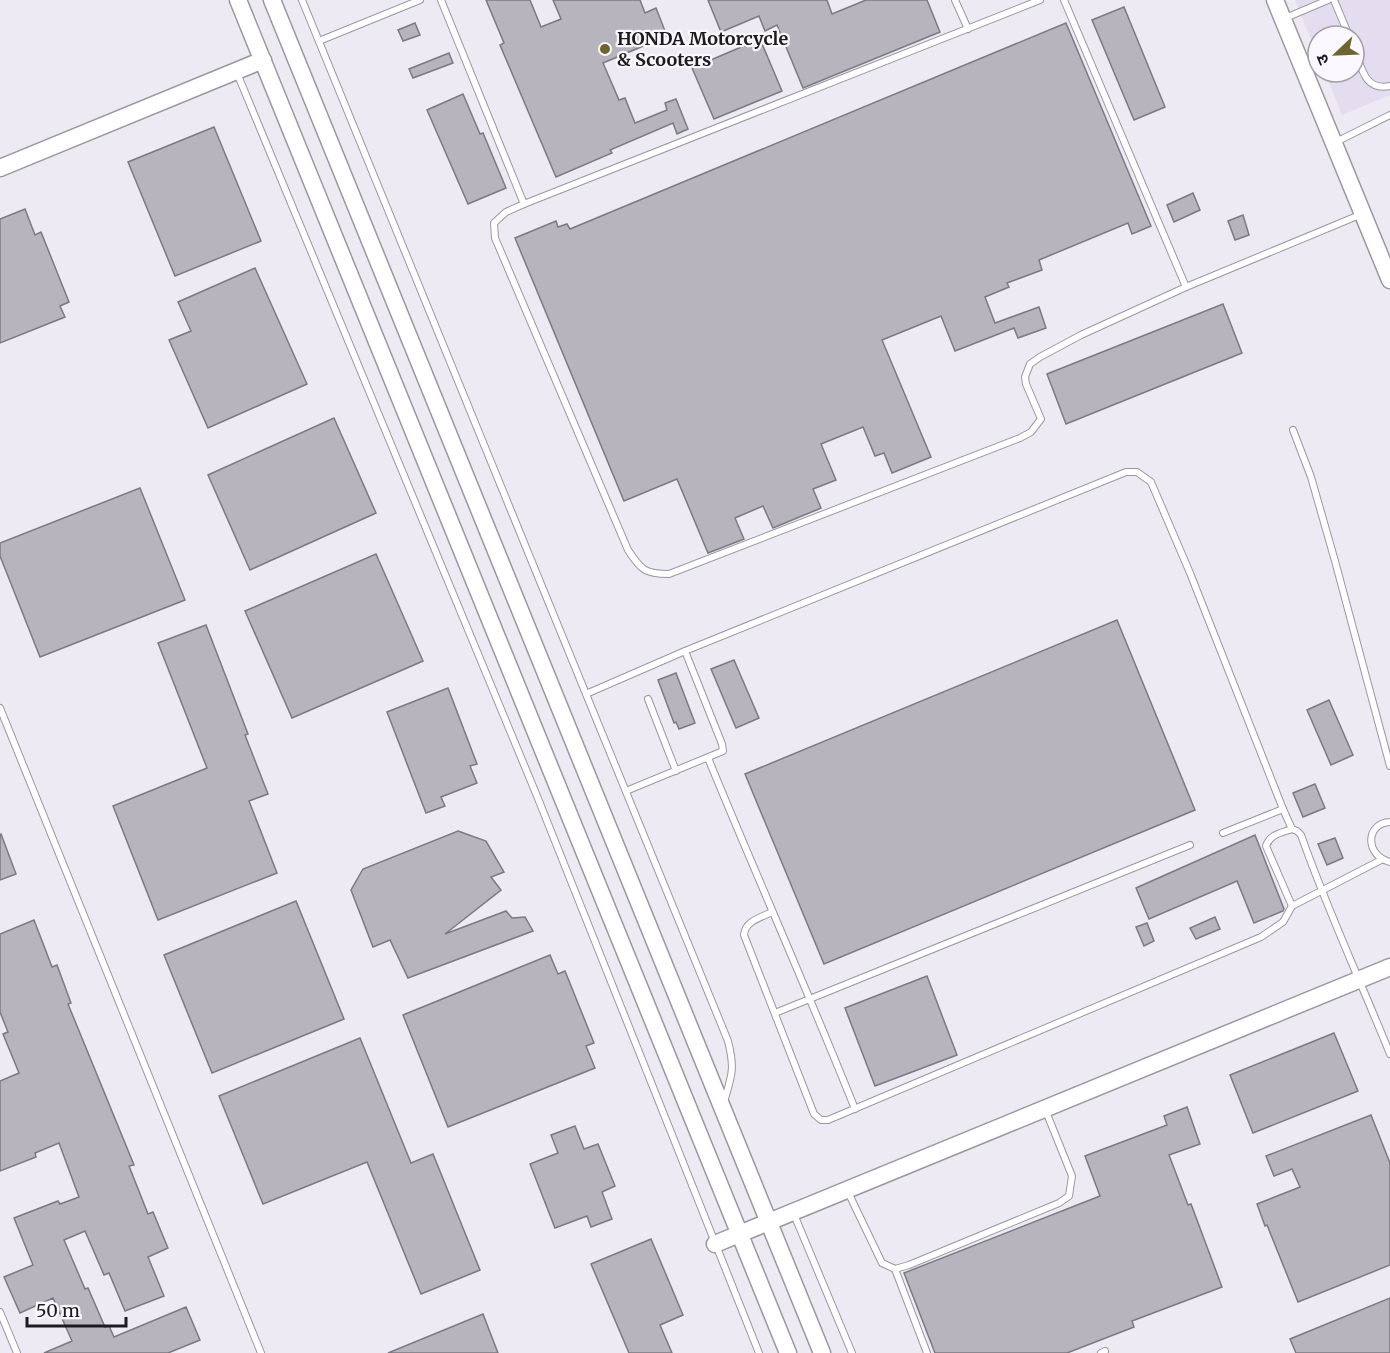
<svg xmlns="http://www.w3.org/2000/svg" width="1390" height="1353" viewBox="0 0 1390 1353" font-family="Merriweather,'Noto Sans Devanagari',serif">
	<rect width="100%" height="100%" fill="#eeeaf4"/>
	<path fill="#e4ddef" d="M1295,0h95v95l-48,20 -17,-43h29v-36h-36v20z"/>
	<g fill="#b8b4be" stroke="#7c7982" stroke-width="1.5">
		<path d="M486,0h44l11,27 20,-8 -8,-19h87l5,13 11,-5 11,28 -64,27 16,37 6,-2 10,25 32,-13 -2,-7 11,-4 12,30 -11,5 -4,-11 -63,27 2,3 -56,24 -56,-132 4,-2z"/>
		<path d="M708,0h119l5,14 34,-14h61l13,32 -137,56 -26,-63 -12,6 -6,-15 -38,16z"/>
		<path d="M1124,7l41,100 -31,13 -42,-100z"/>
		<path d="M415,23l5,12 -17,6 -5,-11z"/>
		<path d="M1066,23l85,203 -19,8 -4,-11 -89,37 3,10 -35,13 2,4 -24,10 10,26 44,-16 7,21 -28,10 -4,-10 -59,23 -14,-35 -59,24 49,117 -39,16 -8,-20 -9,3 -12,-29 -42,17 15,36 -23,9 8,19 -48,20 -10,-22 -28,12 9,21 -36,14 -31,-74 -53,22 -109,-263 41,-17 2,6 9,-3 3,5z"/>
		<path d="M760,39l22,52 -68,28 -22,-51z"/>
		<path d="M449,53l4,10 -40,15 -4,-9z"/>
		<path d="M463,94l17,40 3,-1 23,55 -38,16 -41,-94z"/>
		<path d="M214,127l47,114 -86,35 -47,-114z"/>
		<path d="M1193,193l7,17 -26,12 -7,-17z"/>
		<path d="M25,209l10,26 6,-3 28,70 -9,4 5,11 -65,26v-124z"/>
		<path d="M1243,215l6,20 -14,5 -7,-19z"/>
		<path d="M255,268l52,116 -99,44 -39,-88 22,-9 -13,-29z"/>
		<path d="M1223,304l19,49 -176,71 -19,-50z"/>
		<path d="M334,418l42,95 -126,57 -42,-95z"/>
		<path d="M140,488l45,112 -145,57 -40,-101v-13z"/>
		<path d="M376,554l47,107 -131,57 -47,-107z"/>
		<path d="M1117,620l78,190 -371,154 -79,-190z"/>
		<path d="M206,625l42,109 -3,1 23,59 -19,7 28,72 -119,47 -45,-114 94,-38 -49,-125z"/>
		<path d="M734,660l25,58 -23,10 -25,-59z"/>
		<path d="M676,673l19,50 -16,6 -3,-7 -2,1 -16,-43z"/>
		<path d="M448,688l29,76 -7,2 7,17 -36,14 4,9 -19,7 -39,-101z"/>
		<path d="M1329,700l24,55 -22,10 -24,-55z"/>
		<path d="M1315,784l10,24 -22,9 -10,-24z"/>
		<path d="M458,831l28,10 18,31 -13,5 10,13 -56,44 61,-23 6,7 13,-1 8,14 -125,47 -18,-38 -17,7 -22,-57 12,-21z"/>
		<path d="M1,834l15,40 -16,6v-45z"/>
		<path d="M1255,835l29,74 -1,2 -29,12 -17,-42 -88,38 -13,-31z"/>
		<path d="M1335,838l8,20 -16,7 -9,-21z"/>
		<path d="M296,901l48,118 -132,54 -48,-118z"/>
		<path d="M1215,917l5,12 -24,10 -6,-11z"/>
		<path d="M34,920l18,47 5,-2 14,38 -3,1 66,161 -5,1 19,48 5,-2 15,36 -20,9 16,39 -39,15 -16,-38 -5,2 -19,-44 -21,9 21,49 3,-1 17,39 4,-1 5,11 72,-30 14,33 -32,13h-124l28,-12 -19,-43 -33,15 -16,-36 29,-12 -19,-47 44,-17 2,3 19,-7 -20,-54 -24,10 1,4 -36,14v-90l19,-8 -16,-39 5,-2 -8,-20v-78z"/>
		<path d="M1147,923l7,18 -10,5 -8,-19z"/>
		<path d="M550,955l8,19 7,-3 29,72 -8,3 9,22 -147,59 -45,-112z"/>
		<path d="M927,976l30,79 -82,31 -30,-78z"/>
		<path d="M1334,1033l24,58 -105,42 -23,-58z"/>
		<path d="M360,1038l51,125 22,-9 47,116 -59,24 -54,-132 -104,42 -44,-108z"/>
		<path d="M1187,1107l13,37 -31,11 19,50 3,-1 31,83 -90,34 2,6 -67,26h-132l-31,-80 196,-77 -15,-40 82,-31 -3,-9z"/>
		<path d="M1371,1115l19,48v102l-92,37 -31,-77 -2,1 -8,-22 43,-17 -8,-18 -18,7 -8,-20z"/>
		<path d="M575,1126l9,23 14,-5 17,42 -13,6 10,27 -21,8 -4,-11 -32,12 -25,-64 28,-11 -7,-18z"/>
		<path d="M651,1239l32,76 -23,10 12,28h-43l-38,-89z"/>
		<path d="M1390,1298v55h-94l-6,-14z"/>
		<path d="M483,1314l15,39h-110z"/>
	</g>
	<g fill="none" stroke-linecap="round" stroke-linejoin="round">
		<g stroke="#9a97a0" stroke-width="8">
			<g id="lane">
				<path d="M302,0l426,1041c7,28 4,34 -4,61"/>
				<path d="M441,0l83,204"/>
				<path d="M955,0l13,29"/>
				<path d="M1040,0l-516,204 -18,8 -12,11 1,15 133,312c13,20 17,24 41,24l351,-136 11,-6 10,-13 -15,-35 -1,-7 5,-13 10,-7 41,-22 105,-48 176,-73"/>
				<path d="M1064,0l122,287"/>
				<path d="M1334,0l15,36"/>
				<path d="M1283,19l45,-19"/>
				<path d="M319,41l101,-41"/>
				<path d="M1354,48c8,20 10,43 36,38"/>
				<path d="M237,73l300,723 222,557"/>
				<path d="M1334,143l56,-28"/>
				<path d="M1293,430l18,47 24,84 55,205"/>
				<path d="M586,694l99,-43"/>
				<path d="M648,699l28,72"/>
				<path d="M0,708l261,645"/>
				<path d="M708,758c48,117 100,233 147,351"/>
				<path d="M626,791l97,-40 -1,-7 -37,-93 441,-179h11l14,10 39,91 93,236 -60,24"/>
				<path d="M1283,809l9,20 5,2 4,4c26,74 59,145 89,219"/>
				<path d="M1390,822c-24,1 -26,33 0,40"/>
				<path d="M1292,829c-11,4 -22,5 -26,17l26,60"/>
				<path d="M772,912c-12,6 -27,9 -28,23l70,179 7,6h7l433,-183 22,-15 9,-16 89,-46"/>
				<path d="M775,1013l415,-168"/>
				<path d="M847,1190l35,73 13,6 14,-4 150,-62 10,-7 3,-20 -27,-67"/>
				<path d="M793,1212l59,141"/>
				<path d="M895,1269l32,84"/>
				<path d="M0,1312l17,41"/>
				<path d="M1101,1353l4,-2"/>
			</g>
		</g>
		<g stroke="#9a97a0" stroke-width="19">
			<g id="secondary">
				<path d="M238,0l550,1353"/>
				<path d="M272,0l550,1353"/>
				<path d="M1275,0l115,280"/>
				<path d="M0,168l263,-108"/>
				<path d="M715,1244l675,-277"/>
			</g>
		</g>
		<use href="#lane" stroke="#fff" stroke-width="6"/>
		<use href="#secondary" stroke="#fff" stroke-width="16"/>
	</g>
	<circle fill="#6e6431" stroke="#faf8fe" stroke-width="2" cx="605" cy="49" r="6"/>
	<g text-anchor="middle" stroke-width="4.5" stroke-linejoin="round" paint-order="stroke">
		<g font-size="18" font-weight="bold" fill="#1c1b1e" stroke="#faf8fe" text-anchor="start">
			<text x="617" y="45">HONDA Motorcycle<tspan x="617" dy="21">&amp; Scooters</tspan></text>
		</g>
	</g>
	<g transform="translate(1336 54) rotate(247)"><circle r="28" fill="#faf8fe" stroke="#a1a0a4" stroke-width="1.5"/>
	<path d="M0-4.5L10 22L0 15L-10 22Z" fill="#6e6431"/>
	<text y="-9" font-size="16" font-weight="bold" text-anchor="middle" fill="#1c1b1e">उ</text>
	</g>
	<path d="M27 1317v9h99v-9" fill="none" stroke="#1c1b1e" stroke-width="3"/>
	<text x="36" y="1317" font-size="18" fill="#1c1b1e" stroke="#faf8fe" stroke-width="4.5" paint-order="stroke">50 m</text>
</svg>
